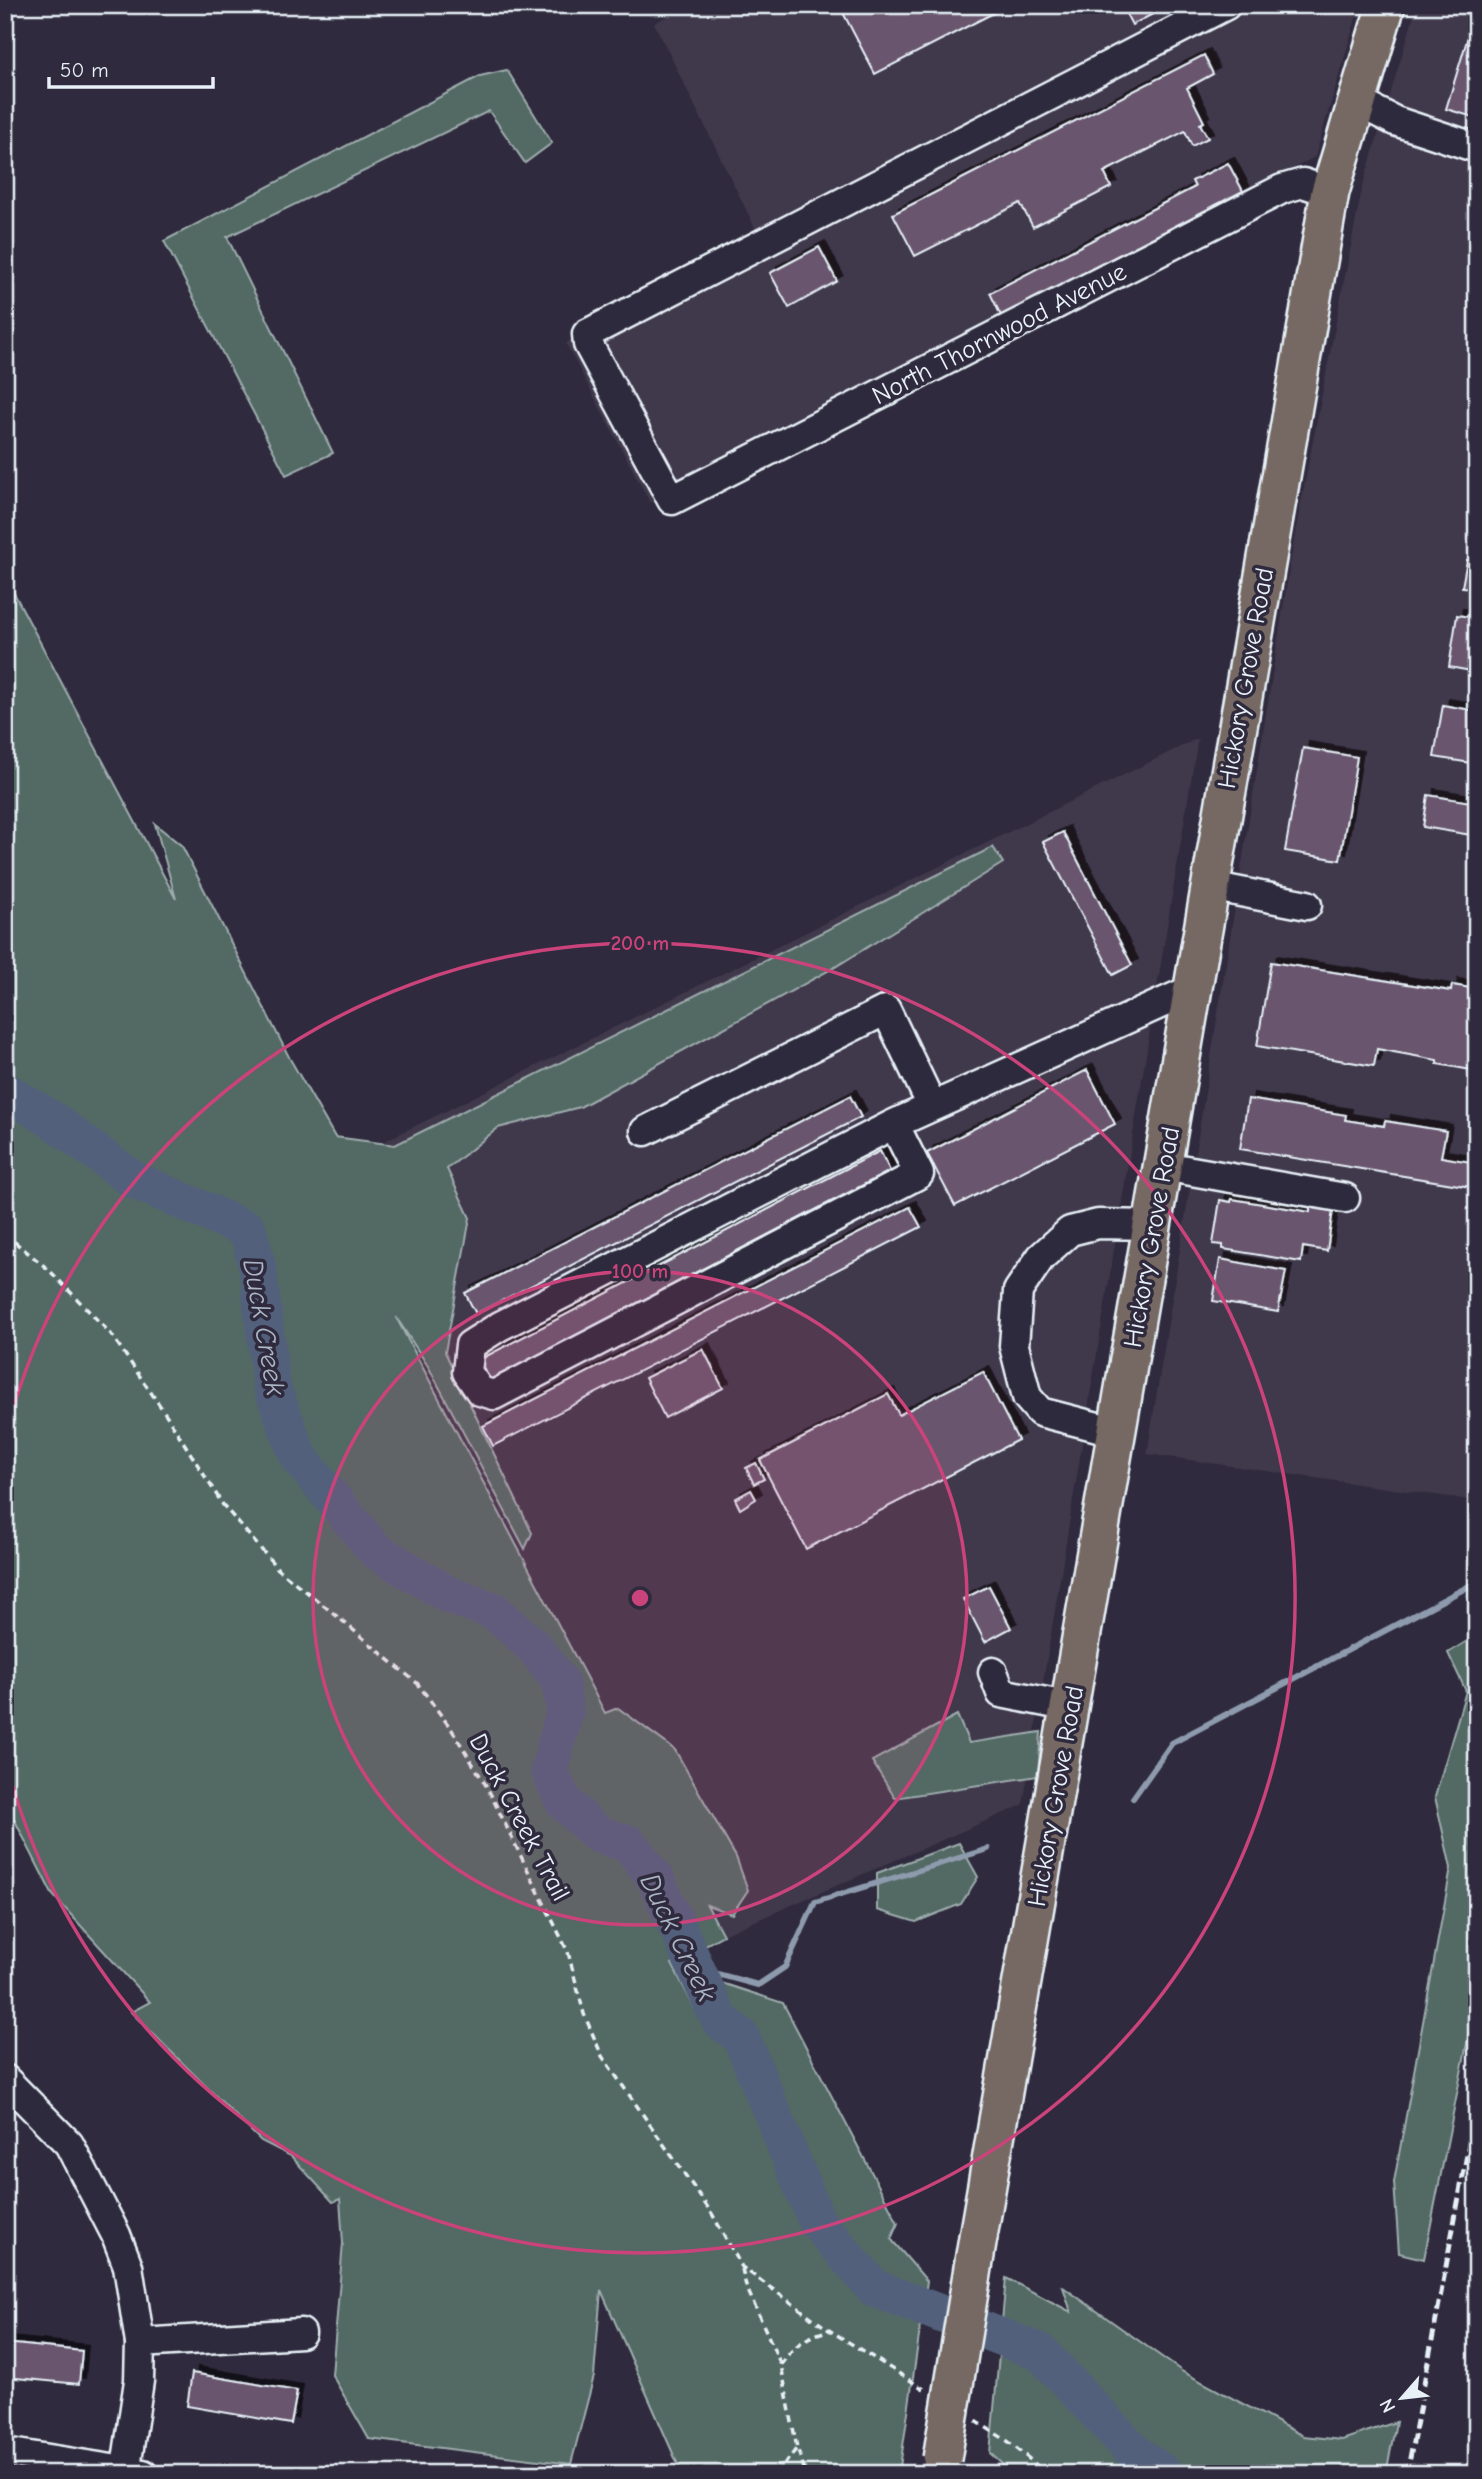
<svg xmlns="http://www.w3.org/2000/svg" width="1482" height="2479" viewBox="0 0 1482 2479" font-family="'Comic Neue',sans-serif">
	<defs>
		<filter id="shadow"><feDropShadow dx="6" dy="-6" stdDeviation="0" flood-color="#0009"/></filter>
	</defs>
	<rect width="100%" height="100%" fill="#2f2a3d"/>
	<filter id="ink" filterUnits="userSpaceOnUse"><feTurbulence type="fractalNoise" baseFrequency=".0143" numOctaves="2"/><feDisplacementMap in="SourceGraphic" scale="14" xChannelSelector="R" yChannelSelector="G"/><feConvolveMatrix kernelMatrix="1 2 1 2 8 2 1 2 1" color-interpolation-filters="sRGB"/></filter>
	<g filter="url(#ink)">
		<g fill="#40374c">
			<path d="M688,5h672l-45,152 -665,346 -84,-159 36,-36 154,-78 -102,-207z"/>
			<path d="M1417,5h60v1496l-330,-47 148,-921 67,-345z"/>
			<path d="M1198,738l-175,1067 -300,130 -403,-762z"/>
		</g>
		<g fill="#536964" stroke="#9eadae" stroke-width="2">
			<path d="M507,70l45,73 -27,20 -36,-52 -262,126 106,216 -47,22 -122,-234 316,-165z"/>
			<path d="M5,576l171,323 -21,-75 27,22 108,213 45,78 60,8 598,-298 10,16 -166,103 -257,141 -82,21 -51,41 23,49 -25,134 87,181 -7,16 -97,-183 -32,-49 209,396 13,-5 57,42 61,107 12,33 -16,24 -25,-9 16,30 -51,29 23,45 84,97 -27,-66 -55,-49 16,-11 70,23 115,220 -7,16 36,42 -28,193h-217l-81,-184 -7,86 -23,88 -202,-25 -37,-64 11,-132 -3,-44 -7,3 -42,-46 -30,-15 -130,-129 19,-10 -98,-108 -47,-93z"/>
			<path d="M1477,1635v358l-53,266 -25,-6 -5,-71 57,-314 -16,-71 31,-106 -18,-38z"/>
			<path d="M957,1715l12,28 72,-11 -3,44 -143,22 -23,-37z"/>
			<path d="M959,1843l19,34 -17,27 -45,18 -39,-12v-37z"/>
			<path d="M1006,2278l65,34 -8,-25 120,85 120,64 39,4 54,-18 -10,52h-373l-23,-21z"/>
		</g>
		<g fill="none" stroke-linecap="round" stroke-linejoin="round">
			<g stroke="#8e9bae" stroke-width="6">
				<path d="M1133,1798l39,-55 305,-161"/>
				<path d="M695,1968l63,17 27,-18 30,-65 173,-53"/>
			</g>
			<path stroke="#52617c" stroke-width="38" d="M5,1091l49,30 78,58 116,51 10,40 13,114 28,74 77,93 73,44 45,16 41,37 25,34 5,29 -16,58 14,32 34,33 32,10 26,34 64,141 22,18 76,185 57,66 166,64 95,101 29,21"/>
		</g>
		<g fill="#69566e" stroke="#e8f1f8" stroke-width="2" filter="url(#shadow)">
			<path d="M839,5h170l-134,69z"/>
			<path d="M1110,5h60l-38,20 -10,-19 -10,4z"/>
			<path d="M1477,7v111l-31,-9z"/>
			<path d="M1204,55l9,19 -26,14 17,34 -4,2 8,14 -16,8 -7,-15 -81,41 7,15 -78,40 -13,-24 -105,53 -22,-42z"/>
			<path d="M1228,163l15,28 -242,125 -11,-23 205,-106 -3,-6z"/>
			<path d="M819,247l18,34 -48,27 -19,-35z"/>
			<path d="M1467,560l10,2v27l-15,-2z"/>
			<path d="M1457,615l20,3v54l-28,-5z"/>
			<path d="M1443,705l34,6v53l-43,-7z"/>
			<path d="M1303,748l54,9 -17,103 -55,-9z"/>
			<path d="M1428,795l49,8v33l-54,-9z"/>
			<path d="M1063,832l69,133 -19,10 -70,-133z"/>
			<path d="M1271,962l180,29 1,-6 25,4v82l-40,-7v-4l-60,-11 -3,17 -117,-20z"/>
			<path d="M1087,1070l28,54 -160,82 -28,-53z"/>
			<path d="M850,1096l11,21 -385,197 -11,-21z"/>
			<path d="M1248,1099l98,16 -1,5 39,6 1,-5 61,10 -5,26 36,6v25l-237,-39z"/>
			<path d="M880,1151l10,20 -400,209 -11,-20z"/>
			<path d="M1232,1199l78,13v-6l23,4 -6,41 -24,-4 -2,15 -78,-13v-4l-10,-1 7,-44 11,2z"/>
			<path d="M910,1207l11,20 -428,219 -10,-20z"/>
			<path d="M1220,1259l66,12 -8,41 -65,-11z"/>
			<path d="M703,1349l20,39 -58,30 -20,-40z"/>
			<path d="M983,1372l35,68 -212,109 -46,-89 128,-66 11,21z"/>
			<path d="M756,1463l8,16 -10,5 -8,-16z"/>
			<path d="M751,1490l5,9 -16,10 -5,-10z"/>
			<path d="M989,1586l22,42 -26,14 -22,-43z"/>
			<path d="M5,2343l77,8 -3,33 -74,-7z"/>
			<path d="M192,2373l105,18 -6,33 -104,-18z"/>
		</g>
		<g fill="none" stroke-linecap="round" stroke-linejoin="round">
			<g stroke="#e8f1f8" stroke-width="33">
				<g id="minor">
					<path d="M1226,5l-639,329 1,10 84,156 610,-311 21,-6 27,9"/>
					<path d="M1358,102l37,19 82,27"/>
					<path d="M1210,886l97,19"/>
					<path d="M894,1124l25,50 -425,221 -14,-4 -13,-19 3,-27 30,-19 394,-202 299,-135"/>
					<path d="M645,1131l241,-121 46,96"/>
					<path d="M1163,1166l182,32"/>
					<path d="M1117,1432l-77,-20 -13,-15 -13,-51 4,-55 23,-34 29,-26 28,-7 55,1"/>
					<path d="M993,1672l8,21 70,14"/>
					<path d="M5,2079l64,65 47,91 12,31 12,77 -1,38 -14,93"/>
					<path d="M140,2343l161,-10"/>
					<path d="M5,2452l138,22"/>
				</g>
			</g>
			<g stroke="#e8f1f8" stroke-width="42">
				<path id="major" d="M978,2237l352,-2045 56,-187"/>
			</g>
			<g stroke="#e8f1f8" stroke-width="3.5" stroke-dasharray="7 5" stroke-linecap="butt">
				<path d="M5,1234l44,36 62,64 56,82 56,89 55,64 55,44 85,71 34,46 35,57 81,165 16,62 18,42 109,156 31,55 87,63 95,59"/>
				<path d="M742,2269l4,17 35,79 16,83 9,26"/>
				<path d="M781,2365c11,-18 25,-29 47,-34"/>
				<path d="M976,2421l33,21 38,32"/>
				<path d="M777,2474l20,-26"/>
			</g>
			<use href="#minor" stroke="#2f2a3d" stroke-width="28"/>
			<use href="#major" stroke="#766964" stroke-width="37"/>
			<path stroke="#e8f1f8" stroke-width="5" stroke-dasharray="10 5" stroke-linecap="butt" d="M1407,2474l70,-373"/>
			<g stroke="#e8f1f8" stroke-width="42" stroke-linecap="butt">
				<path id="major-bridge" d="M942,2459l36,-222"/>
			</g>
			<use href="#major-bridge" stroke="#766964" stroke-width="37"/>
		</g>
	</g>
	<circle cx="640" cy="1598" r="327" fill="#ca437a" fill-opacity=".12"/>
	<g fill="none" stroke="#ca437a" stroke-width="3.5">
		<circle cx="640" cy="1598" r="327"/>
		<path d="M6 1434A655 655 0 1 1 6 1762"/>
	</g>
	<g text-anchor="middle" stroke-width="7" stroke-linejoin="round" paint-order="stroke">
		<g font-size="26" fill="#e8f1f8" stroke="#2f2a3d">
			<text transform="translate(999 333) rotate(-27)" y="9">North Thornwood Avenue</text>
			<text transform="translate(1245 678) rotate(-80)" y="9">Hickory Grove Road</text>
			<text transform="translate(1151 1237) rotate(-80)" y="9">Hickory Grove Road</text>
			<text transform="translate(1055 1796) rotate(-80)" y="9">Hickory Grove Road</text>
			<text transform="translate(520 1817) rotate(62)" y="9">Duck Creek Trail</text>
		</g>
		<g font-size="28" font-style="italic" fill="#acb7c6" stroke="#2f2a3d">
			<text transform="translate(265 1327) rotate(80)" y="10">Duck Creek</text>
			<text transform="translate(679 1937) rotate(64)" y="10">Duck Creek</text>
		</g>
	</g>
	<circle cx="640" cy="1598" r="10" fill="#ca437a" stroke="#2f2a3d" stroke-width="3.5"/>
	<g font-size="21" text-anchor="middle" font-weight="bold" fill="#ca437a" stroke="#2f2a3d" stroke-width="7" stroke-linejoin="round" paint-order="stroke">
		<text x="640" y="950">200 m</text>
		<text x="640" y="1278">100 m</text>
	</g>
	<rect width="1482" height="2479" fill="none" stroke="#2f2a3d" stroke-width="28"/>
	<rect x="14" y="14" width="1454" height="2451" fill="none" stroke="#e8f1f8" stroke-width="2.5" filter="url(#ink)"/>
	<g transform="translate(1402 2398) rotate(242)" stroke="#2f2a3d" stroke-width="5" paint-order="stroke">
	<path d="M0-5L12 26L0 18L-12 26Z" fill="#e8f1f8"/>
	<text y="-10" font-size="19" font-weight="bold" text-anchor="middle" fill="#e8f1f8">N</text>
	</g>
	<path d="M49 77v10h164v-10" fill="none" stroke="#e8f1f8" stroke-width="3.5"/>
	<text x="60" y="77" font-size="21" fill="#e8f1f8" stroke="#2f2a3d" stroke-width="5" paint-order="stroke">50 m</text>
</svg>
